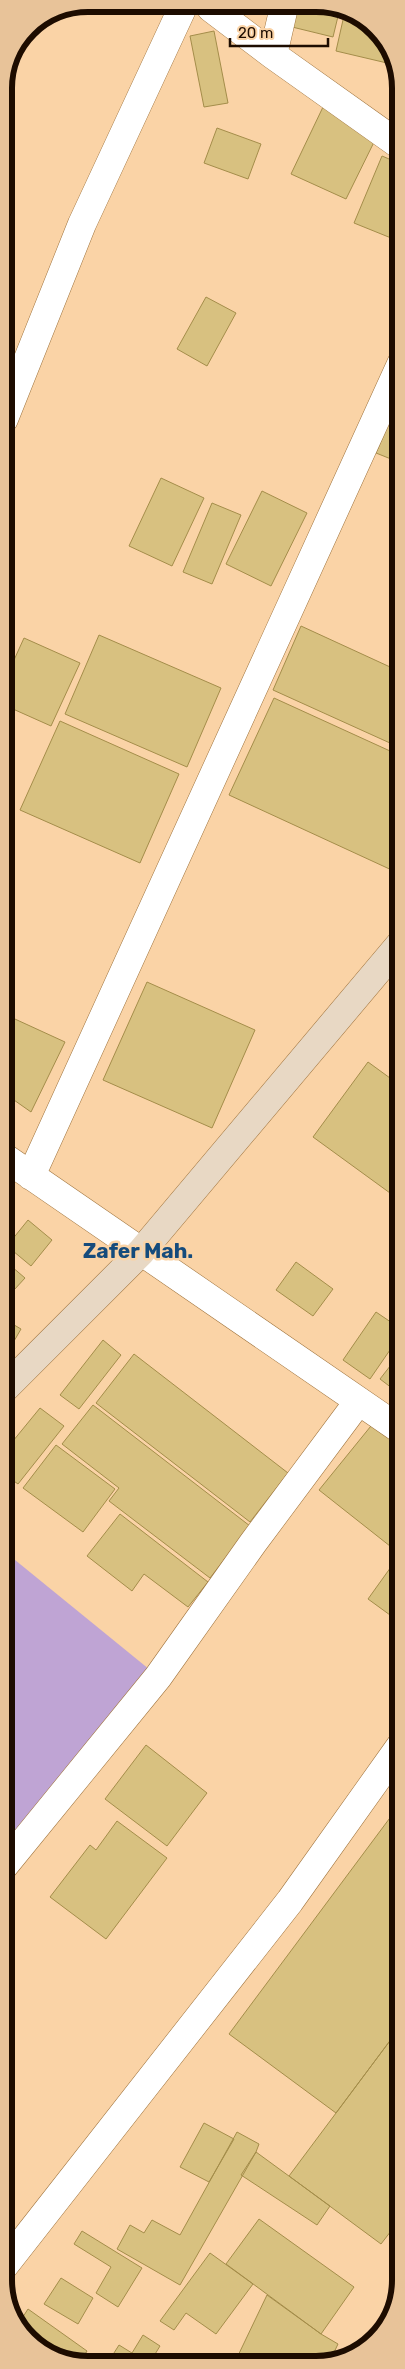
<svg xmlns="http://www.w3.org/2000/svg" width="405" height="2369" font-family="Rubik,sans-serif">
<rect width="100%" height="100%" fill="#fad3a6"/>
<path fill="#bfa4d4" d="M4,1551l151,123 -151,183z"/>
<path fill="#d8c180" stroke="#a48d4a" d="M292,7l48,1 -7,29 -45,-11z
M345,11l35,21 9,21 -2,10 -51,-12z
M214,31l14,72 -24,4 -14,-71z
M323,107l55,27 -32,65 -55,-25z
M217,128l44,16 -13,35 -44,-16z
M382,156l19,8v78l-47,-19z
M206,297l30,16 -29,53 -30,-17z
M401,394v69l-25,-10z
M161,478l43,20 -32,68 -43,-20z
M262,491l45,22 -36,73 -45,-22z
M212,503l29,12 -29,69 -29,-12z
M301,626l100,46v76l-128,-58z
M99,635l122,53 -34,79 -122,-53z
M24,638l56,25 -29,63 -47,-21v-23z
M274,698l127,58v107l-5,9 -167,-77z
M60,721l119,53 -39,89 -120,-53z
M4,812l10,4 -10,22z
M147,982l108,48 -43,98 -109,-48z
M4,1014l61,28 -34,70 -27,-19z
M368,1062l33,24v115l-88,-64z
M28,1220l24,20 -21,26 -24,-20z
M4,1260l21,18 -21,23z
M296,1262l37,27 -20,27 -37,-26z
M376,1312l25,17v5l-31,45 -27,-19z
M4,1319l17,10 -15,26 -2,-1z
M103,1340l18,15 -42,54 -19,-14z
M401,1352v43l-21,-16z
M134,1354l154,119 -38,49 -154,-119z
M93,1405l157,121 -40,52 -101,-77 10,-13 -57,-44z
M40,1408l24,18 -46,58 -14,-10v-22z
M375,1421l26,21v101l-6,7 -76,-60z
M56,1445l59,44 -32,43 -60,-44z
M120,1514l88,68 -20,25 -44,-33 -12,17 -45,-35z
M401,1553v70l-33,-24z
M146,1745l61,48 -40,53 -62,-47z
M401,1803v223l-65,87 -107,-79z
M117,1821l50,37 -61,81 -56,-42 40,-52 6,5z
M4,1958l8,5 -8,10z
M401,2026v192l-20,26 -92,-68z
M204,2123l30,16 -25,43 -29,-15z
M237,2132l22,12 -3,8 -76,133 -63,-36 13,-24 14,8 8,-13 28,15z
M256,2152l74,54 -13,19 -76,-50z
M259,2219l95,68 -33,47 -95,-70z
M82,2231l60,37 -24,39 -22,-14 15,-26 -37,-23z
M210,2253l43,31 -37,50 -30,-21 -12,17 -14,-9z
M61,2278l32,20 -15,26 -34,-20z
M267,2295l54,39 17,10 -9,19 -95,1z
M28,2309l59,42 -8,13h-7l-47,-27 -6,-14z
M143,2335l17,11 -11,18h-42l12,-19 13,8z
M92,2356l13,8h-18z
M179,2357l16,7h-19z"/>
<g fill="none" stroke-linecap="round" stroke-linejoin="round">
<g stroke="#9f733c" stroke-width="29">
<path id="street" d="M211,8l62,47 11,-48
M273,55l128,91
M4,419l78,-195 100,-215
M4,1157l397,273
M31,1176l370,-812
M4,1866l154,-189 95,-134 105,-141
M4,2266l286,-365 111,-156"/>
</g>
<g stroke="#9f733c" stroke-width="29">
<path id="secondary" d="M4,1389l137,-137 260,-309"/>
</g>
<use href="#street" stroke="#fff" stroke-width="28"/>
<use href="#secondary" stroke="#e8d8c4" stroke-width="28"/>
</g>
<g text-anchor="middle" stroke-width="5" stroke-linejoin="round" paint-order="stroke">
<g font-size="21" font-weight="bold" fill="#154b7c" stroke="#fad3a6">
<text x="138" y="1258">Zafer Mah.</text>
</g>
</g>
<path d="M0 0H405V2369H0ZM88 12H316A76 76 0 0 1 392 88V2280A76 76 0 0 1 316 2356H88A76 76 0 0 1 12 2280V88A76 76 0 0 1 88 12Z" fill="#e8c399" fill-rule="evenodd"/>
<path fill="none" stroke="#1d0c00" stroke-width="6" d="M88 12H316A76 76 0 0 1 392 88V2280A76 76 0 0 1 316 2356H88A76 76 0 0 1 12 2280V88A76 76 0 0 1 88 12Z"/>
<path d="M230 38v8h98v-8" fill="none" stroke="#1d0c00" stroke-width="2.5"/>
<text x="238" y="38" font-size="15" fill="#1d0c00" stroke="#fad3a6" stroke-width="4" paint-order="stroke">20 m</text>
</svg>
